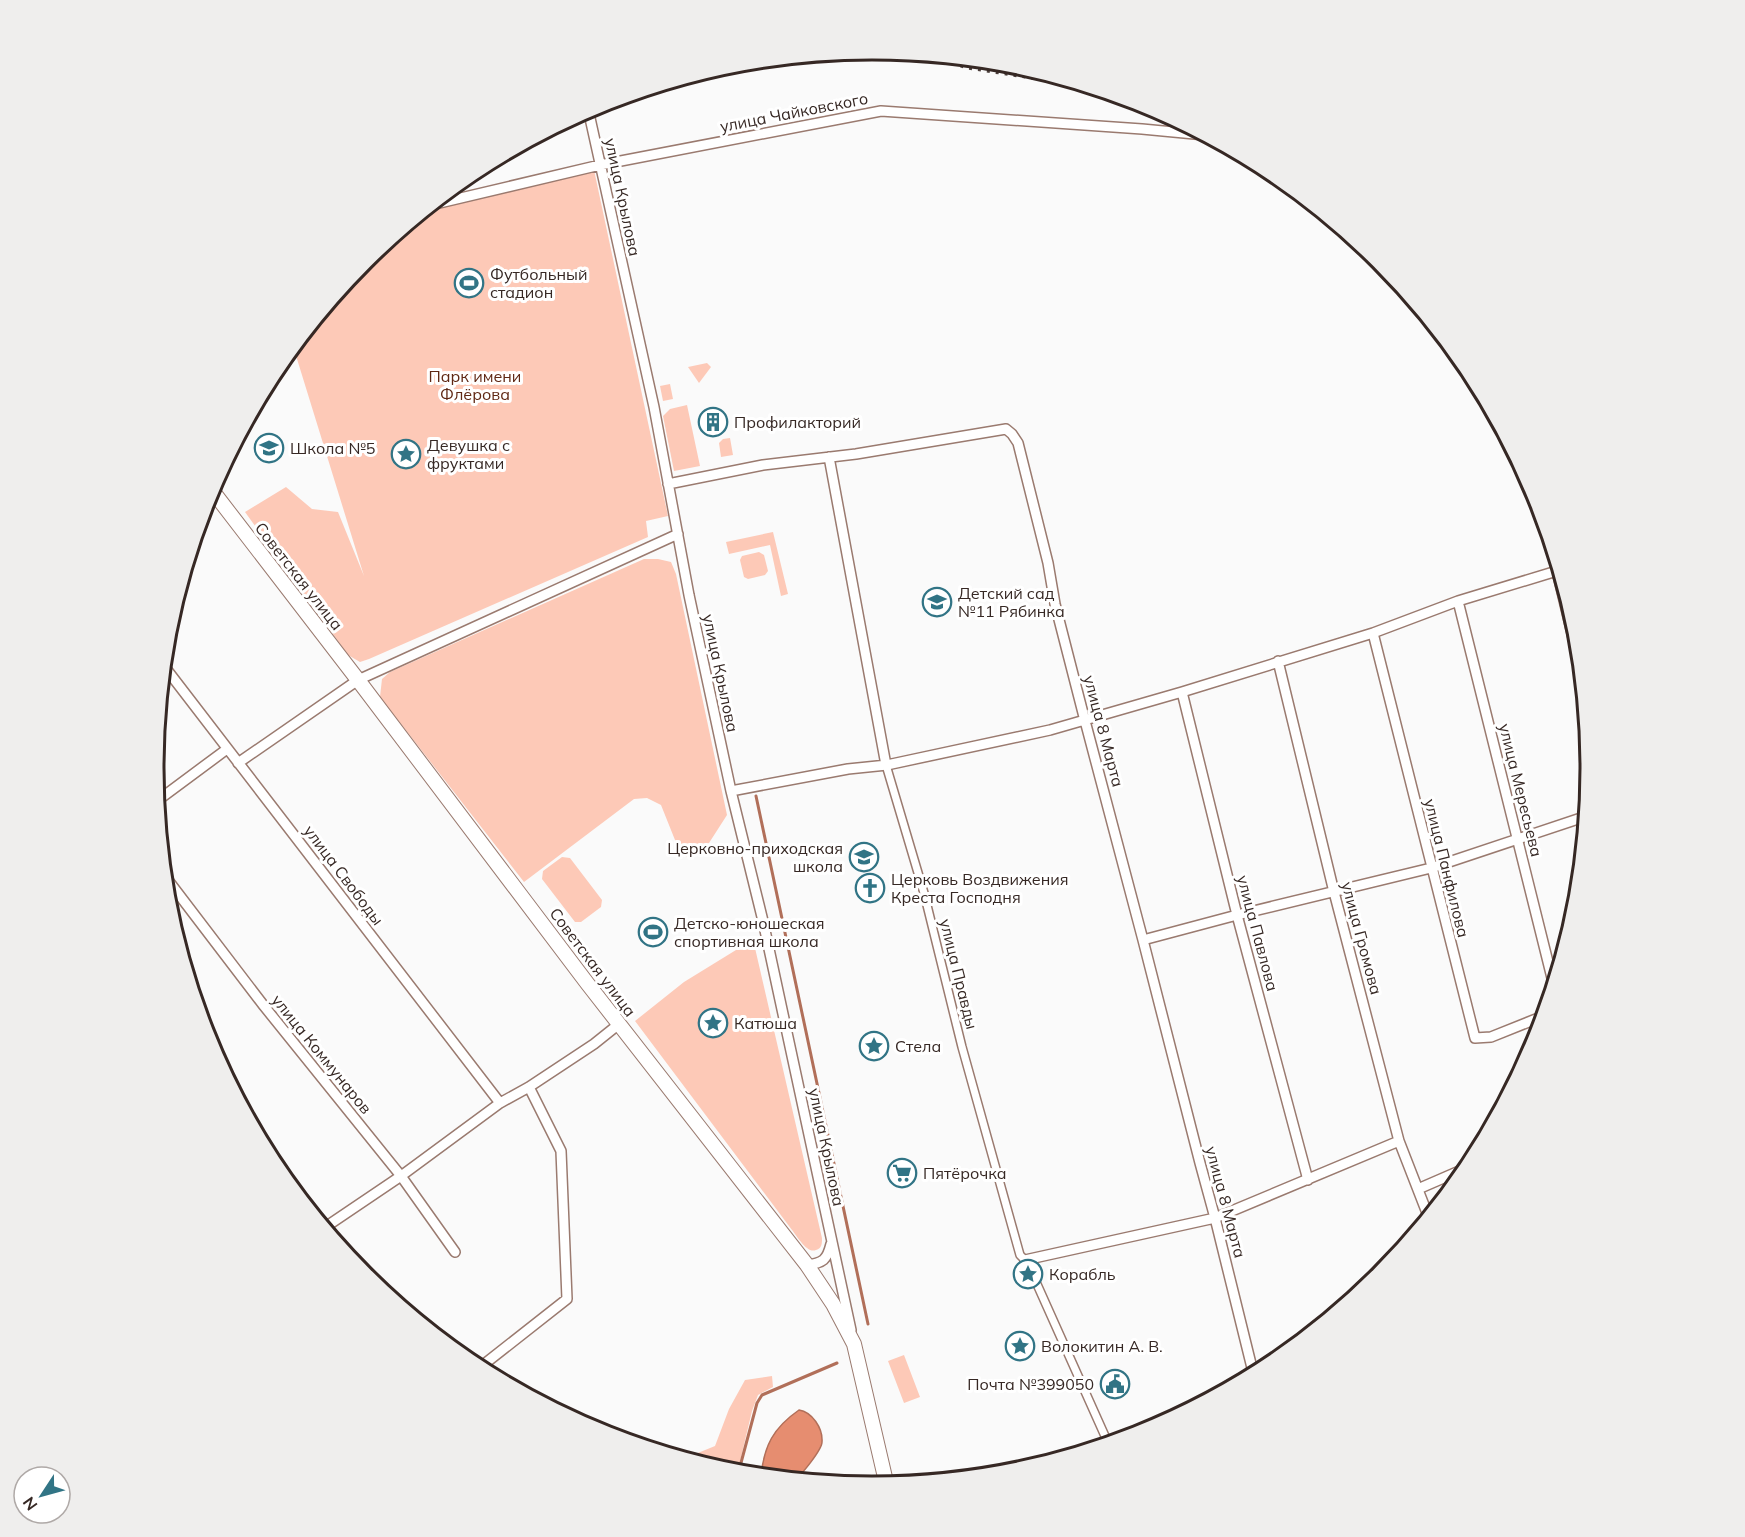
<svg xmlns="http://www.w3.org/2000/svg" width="1745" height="1537" font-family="Mulish,sans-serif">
<rect width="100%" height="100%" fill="#fafafa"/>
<path fill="#fdc9b7" d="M594,170l74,346 -22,5 2,16 -279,122 -9,3 -12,-7 -103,-143 41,-25 26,22 26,3 26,64 -71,-230 71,-86 63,-51z
M707,363l4,4 -12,16 -11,-16z
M670,384l3,15 -10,2 -3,-15z
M687,405l13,61 -26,5 -11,-55 7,-7z
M730,438l3,17 -12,2 -2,-14 4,-4z
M773,532l15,62 -7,2 -11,-51 -41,9 -3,-12z
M759,552l5,3 4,16 -3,4 -17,4 -4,-2 -4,-17 2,-4z
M644,559h14l13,3 5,12 51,241 -18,28 -22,14 -6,-2 -20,-50 -14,-7 -13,1 -110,83 -144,-185 2,-18 8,-7z
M562,857l8,1 32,42 -1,7 -20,15h-6l-33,-43 1,-8z
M749,942l6,6 67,290c0,6 0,10 -6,12 -9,4 -19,-14 -24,-20l-157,-209 49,-39z
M904,1355l16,42 -16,6 -16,-42z
M772,1376l1,11 -15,8 -6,16 -15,63 -54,-15 32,-13 14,-37 16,-29z"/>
<path fill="#e68d70" stroke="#b16f59" stroke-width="1.5" d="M799,1410c13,2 24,18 23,32 0,7 -21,35 -28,37 -9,2 -23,-2 -33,-3 3,-30 12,-48 38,-66z"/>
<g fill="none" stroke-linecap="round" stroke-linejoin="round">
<path stroke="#b16f59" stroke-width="3" d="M756,796l112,528
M738,1474l19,-71 5,-8 75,-32"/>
<g stroke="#9a7a6f" stroke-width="10">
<path id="pedestrian" d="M886,765l38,128 38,154 58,208 5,5 11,22 73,163"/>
</g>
<g stroke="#9a7a6f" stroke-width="12">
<path id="minor" d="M588,109l66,298 35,188 42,196 32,130 88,409
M431,205l169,-40 281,-54 261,18 63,6
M829,457l57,308
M668,484l95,-19 93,-11 150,-25 6,5 6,9 30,120 7,41 29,113 59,223 57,223 15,55 39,158
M1557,571l25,104
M1458,601l96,385
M1373,633l102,405 16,-1 55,-22
M1278,661l56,231 65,249 30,77
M164,666l336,437
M1182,692l55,223 71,265
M238,763l120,-83 320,-146
M731,791l117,-22 39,-4 163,-35 132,-38 191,-59 85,-32 102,-31
M157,801l70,-52
M164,875l100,131 137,170 54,76
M1143,940l94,-25 194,-47 156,-52
M1418,1189l53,-23
M324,1228l77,-52 99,-73 29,-16 65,-43 25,-20
M1025,1260l190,-42 184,-77
M807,1265c16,-2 20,-5 24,-21
M478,1369l89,-70 -6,-148 -32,-64"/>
</g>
<g stroke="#9a7a6f" stroke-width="16">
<path id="secondary" d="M211,489l147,191 229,303 220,282 26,39 21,40 33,142"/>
</g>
<use href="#pedestrian" stroke="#fff" stroke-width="7"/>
<use href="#minor" stroke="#fff" stroke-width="9"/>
<use href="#secondary" stroke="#fff" stroke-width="14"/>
<path stroke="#4c3f3c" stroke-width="3" stroke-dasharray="3 6" stroke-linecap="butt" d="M917,54l51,14 126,20"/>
</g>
<defs>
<g id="stadium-ring" transform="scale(1.5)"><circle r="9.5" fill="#fff" stroke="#317485" stroke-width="1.5"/><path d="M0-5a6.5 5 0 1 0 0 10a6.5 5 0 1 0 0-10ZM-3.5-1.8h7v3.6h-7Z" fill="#317485"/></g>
<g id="building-ring" transform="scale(1.5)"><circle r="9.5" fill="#fff" stroke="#317485" stroke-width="1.5"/><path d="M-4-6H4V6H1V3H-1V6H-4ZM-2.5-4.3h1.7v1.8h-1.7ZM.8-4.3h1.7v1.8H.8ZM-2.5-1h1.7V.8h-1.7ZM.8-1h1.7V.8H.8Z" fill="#317485"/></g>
<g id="school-ring" transform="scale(1.5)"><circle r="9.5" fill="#fff" stroke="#317485" stroke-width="1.5"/><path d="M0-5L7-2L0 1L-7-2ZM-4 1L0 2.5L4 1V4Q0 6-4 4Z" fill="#317485"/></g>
<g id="sight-ring" transform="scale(1.5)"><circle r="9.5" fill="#fff" stroke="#317485" stroke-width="1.5"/><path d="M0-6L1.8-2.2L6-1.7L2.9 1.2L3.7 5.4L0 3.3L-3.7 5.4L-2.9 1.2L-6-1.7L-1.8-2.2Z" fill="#317485"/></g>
<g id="church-ring" transform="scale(1.5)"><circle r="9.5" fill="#fff" stroke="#317485" stroke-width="1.5"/><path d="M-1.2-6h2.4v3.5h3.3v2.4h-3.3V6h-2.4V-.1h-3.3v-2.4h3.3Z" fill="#317485"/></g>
<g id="supermarket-ring" transform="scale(1.5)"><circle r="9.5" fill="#fff" stroke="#317485" stroke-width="1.5"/><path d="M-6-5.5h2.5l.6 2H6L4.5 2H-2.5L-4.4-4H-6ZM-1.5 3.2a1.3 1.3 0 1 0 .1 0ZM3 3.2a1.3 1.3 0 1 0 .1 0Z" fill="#317485"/></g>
<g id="civic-ring" transform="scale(1.5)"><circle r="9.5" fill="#fff" stroke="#317485" stroke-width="1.5"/><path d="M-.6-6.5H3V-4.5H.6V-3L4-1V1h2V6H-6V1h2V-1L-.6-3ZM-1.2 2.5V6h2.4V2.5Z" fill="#317485"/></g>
</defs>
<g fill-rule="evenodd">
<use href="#stadium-ring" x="469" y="283"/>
<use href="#building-ring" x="713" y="422"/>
<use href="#school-ring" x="269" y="448"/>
<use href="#sight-ring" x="406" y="454"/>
<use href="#school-ring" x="937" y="602"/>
<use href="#school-ring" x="864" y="857"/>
<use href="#church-ring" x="870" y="888"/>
<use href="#stadium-ring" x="653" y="932"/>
<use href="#sight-ring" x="713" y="1023"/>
<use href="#sight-ring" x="874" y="1046"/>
<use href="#supermarket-ring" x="902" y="1173"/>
<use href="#sight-ring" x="1028" y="1274"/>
<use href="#sight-ring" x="1020" y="1346"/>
<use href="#civic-ring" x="1115" y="1384"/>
</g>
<g text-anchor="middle" stroke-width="6" stroke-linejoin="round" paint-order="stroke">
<g font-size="16" fill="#362824" stroke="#fff">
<text transform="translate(794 112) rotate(-11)" y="6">улица Чайковского</text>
<text transform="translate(623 197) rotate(78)" y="6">улица Крылова</text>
<text transform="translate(299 576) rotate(52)" y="6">Советская улица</text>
<text transform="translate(721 673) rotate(78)" y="6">улица Крылова</text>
<text transform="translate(1104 731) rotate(75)" y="6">улица 8 Марта</text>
<text transform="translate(1521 790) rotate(76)" y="6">улица Мересьева</text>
<text transform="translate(1447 868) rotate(76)" y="6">улица Панфилова</text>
<text transform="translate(344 875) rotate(53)" y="6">улица Свободы</text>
<text transform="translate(1258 933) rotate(75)" y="6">улица Павлова</text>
<text transform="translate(1362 938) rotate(75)" y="6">улица Громова</text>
<text transform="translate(593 962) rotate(53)" y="6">Советская улица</text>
<text transform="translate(959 974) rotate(76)" y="6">улица Правды</text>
<text transform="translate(322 1054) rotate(51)" y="6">улица Коммунаров</text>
<text transform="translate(827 1147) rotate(78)" y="6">улица Крылова</text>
<text transform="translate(1226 1202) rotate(75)" y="6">улица 8 Марта</text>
</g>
<g font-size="16" fill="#362824" stroke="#fff" text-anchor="start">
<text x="490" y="280">Футбольный<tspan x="490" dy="18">стадион</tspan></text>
<text x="734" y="428">Профилакторий</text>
<text x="427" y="451">Девушка с<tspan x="427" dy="18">фруктами</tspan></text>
<text x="290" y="454">Школа №5</text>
<text x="958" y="599">Детский сад<tspan x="958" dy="18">№11 Рябинка</tspan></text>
<text x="843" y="854" text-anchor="end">Церковно-приходская<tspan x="843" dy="18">школа</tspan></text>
<text x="891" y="885">Церковь Воздвижения<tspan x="891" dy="18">Креста Господня</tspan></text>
<text x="674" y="929">Детско-юношеская<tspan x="674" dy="18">спортивная школа</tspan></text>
<text x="734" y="1029">Катюша</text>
<text x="895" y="1052">Стела</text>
<text x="923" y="1179">Пятёрочка</text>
<text x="1049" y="1280">Корабль</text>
<text x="1041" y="1352">Волокитин А. В.</text>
<text x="1094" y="1390" text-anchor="end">Почта №399050</text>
</g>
<g font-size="16" fill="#5f2713" stroke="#fff">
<text x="475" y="382">Парк имени<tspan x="475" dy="18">Флёрова</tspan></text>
</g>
</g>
<path d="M0 0H1745V1537H0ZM164 768a708 708 0 1 1 1416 0a708 708 0 1 1-1416 0Z" fill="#efeeed" fill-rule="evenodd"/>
<path fill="none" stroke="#362824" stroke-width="3" d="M164 768a708 708 0 1 1 1416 0a708 708 0 1 1-1416 0Z"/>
<g transform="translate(42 1495) rotate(234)"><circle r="28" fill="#ffffff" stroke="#afa9a7" stroke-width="1.5"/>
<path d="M0-4.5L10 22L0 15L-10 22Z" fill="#317485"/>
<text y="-9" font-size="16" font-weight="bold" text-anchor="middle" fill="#362824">N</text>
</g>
</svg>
